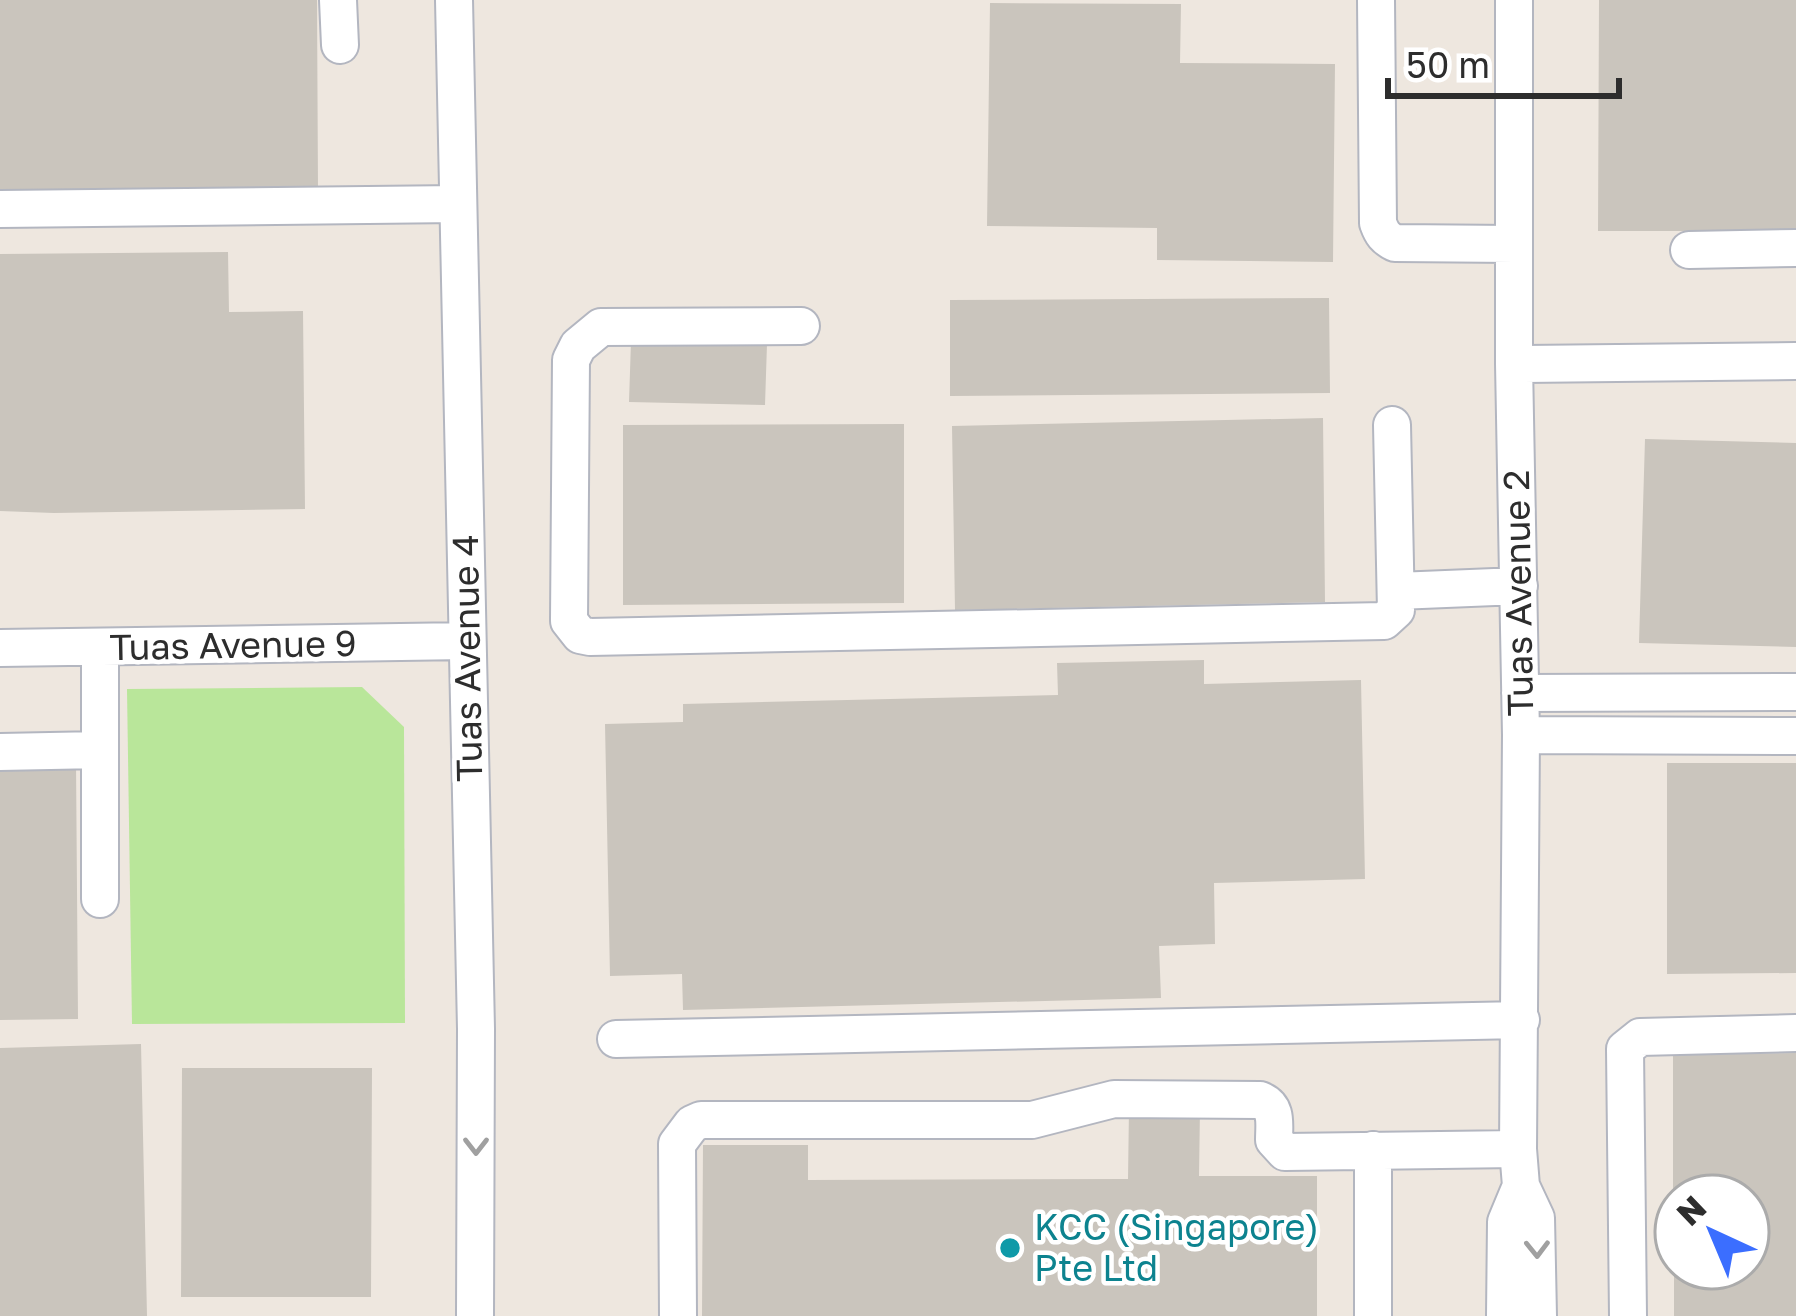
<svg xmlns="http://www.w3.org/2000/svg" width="1796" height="1316" font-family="'Golos Text',sans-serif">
<rect width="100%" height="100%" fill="#eee7df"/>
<path fill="#b9e69a" d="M362,687l42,40 1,296 -273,1 -5,-335z"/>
<path fill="#cac5bd" d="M0,0h317l1,191 -318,3z
M1599,0h197v231h-198z
M990,3l191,1 -1,59 155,1 -2,198 -176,-2v-32l-170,-2z
M228,252l1,60 74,-1 2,198 -251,4 -54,-2v-257z
M1329,298l1,95 -380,3v-96z
M631,341l136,3 -2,61 -136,-3z
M1323,418l2,184 -370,8 -3,-184z
M904,424v179l-281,2v-180z
M1645,439l151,4v204l-157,-4z
M1204,660v24l157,-4 4,199 -151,4 1,61 -56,2 2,52 -478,12 -1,-36 -72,2 -5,-252 78,-2v-18l375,-9 -1,-32z
M76,761l2,258 -78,1v-258z
M1667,763h129v210l-129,1z
M141,1044l6,272h-147v-268z
M1796,1053v263h-122v-48h74v-72h-75v-141z
M182,1068h190l-1,229h-190z
M1129,1108h71l-1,68h118v140h-615l1,-171h105v35l320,-1z"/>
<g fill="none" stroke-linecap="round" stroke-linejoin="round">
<g stroke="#b3b6c0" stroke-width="40">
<path id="minor" d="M338,0l2,45
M454,0l22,1029 -1,287
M1376,0l2,223c4,11 7,15 17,20l119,1
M1514,0v364l7,371 -3,414 3,37 15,32 2,98
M0,209l458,-5
M1689,250l107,-2
M801,326l-200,1 -23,19 -7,14 -2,261 11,14 10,2 794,-16 12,-11 -4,-185
M1514,364l282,-3
M1397,591l122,-5
M100,647v252
M0,648l466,-7
M1520,693l276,-1
M1521,735l275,1
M0,752l100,-2
M616,1039l905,-19
M678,1316l-1,-172 15,-20 9,-4h331l82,-21 146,1c18,7 14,24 14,40l11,12 233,-3
M1373,1316v-166
M1505,1316l1,-94 15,-36
M1628,1316l-3,-267 15,-12 156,-4"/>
</g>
<use href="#minor" stroke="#fff" stroke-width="36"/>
</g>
<defs><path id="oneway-chevron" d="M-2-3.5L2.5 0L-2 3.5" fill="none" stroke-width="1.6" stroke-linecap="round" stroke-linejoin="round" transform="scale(3)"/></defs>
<g stroke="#a0a0a0">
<use href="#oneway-chevron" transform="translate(476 1146) rotate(90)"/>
<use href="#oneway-chevron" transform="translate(1537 1249) rotate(89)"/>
</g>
<circle fill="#0f9aa8" stroke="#fff" stroke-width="4.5" cx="1010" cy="1248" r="12"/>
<g text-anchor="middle" stroke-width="9" stroke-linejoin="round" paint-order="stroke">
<g font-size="36" fill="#2d2d2d" stroke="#fff">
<text transform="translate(1518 593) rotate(-91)" y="13">Tuas Avenue 2</text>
<text transform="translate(233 645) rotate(-1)" y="13">Tuas Avenue 9</text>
<text transform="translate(467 658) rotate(-91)" y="13">Tuas Avenue 4</text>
</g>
<g font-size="36" fill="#0d838f" stroke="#fff" text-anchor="start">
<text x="1034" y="1240">KCC (Singapore)<tspan x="1034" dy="41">Pte Ltd</tspan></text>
</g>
</g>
<g transform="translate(1712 1232) rotate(316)"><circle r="57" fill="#ffffff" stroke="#ababab" stroke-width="3"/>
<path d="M0-9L21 45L0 30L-21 45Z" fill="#3b6eff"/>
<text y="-18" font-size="33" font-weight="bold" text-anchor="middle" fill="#2d2d2d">N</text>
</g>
<path d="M1388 78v18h231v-18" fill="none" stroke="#2d2d2d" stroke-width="6"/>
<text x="1406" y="78" font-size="36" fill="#2d2d2d" stroke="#ffffff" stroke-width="9" paint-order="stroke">50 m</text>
</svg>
